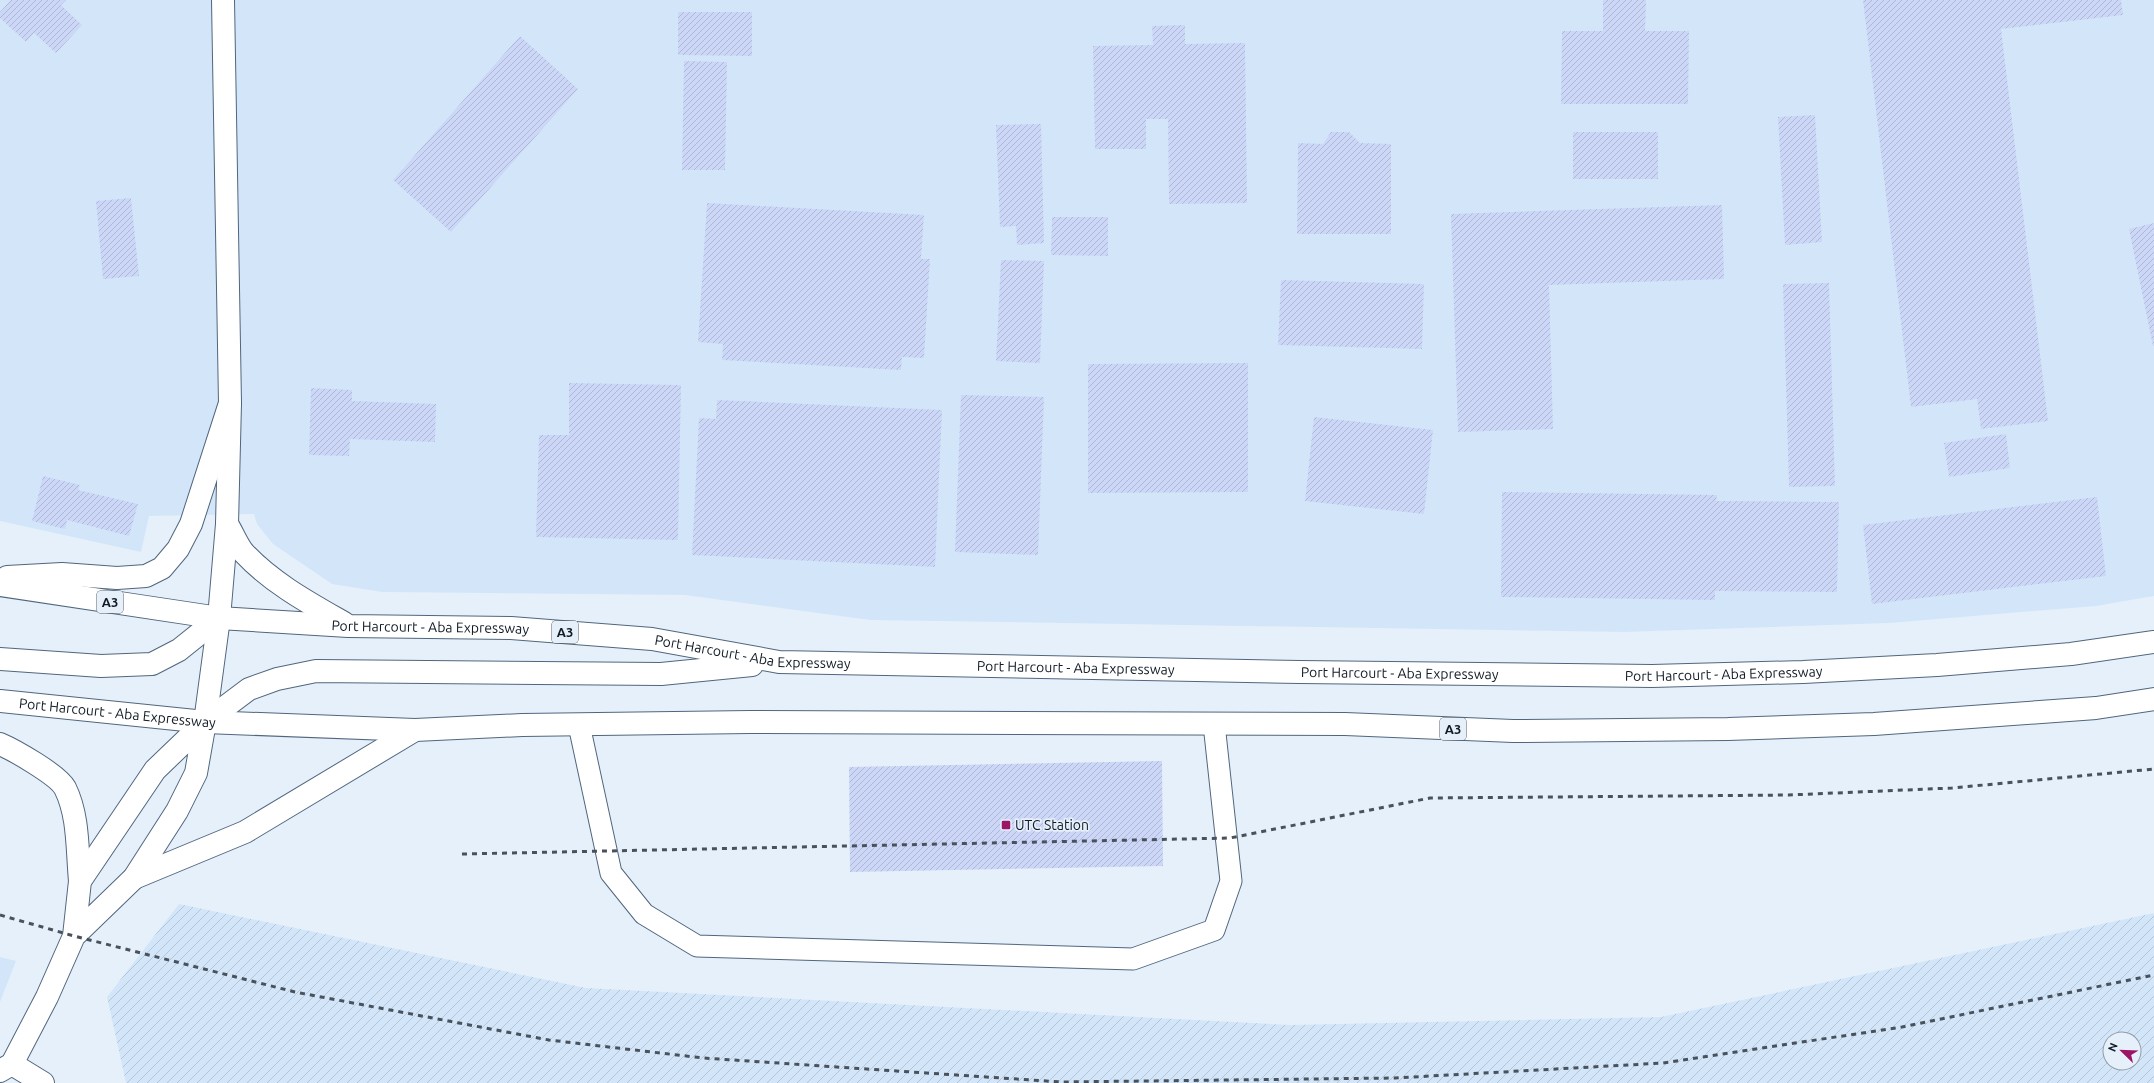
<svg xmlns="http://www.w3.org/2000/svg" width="2154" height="1083" font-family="Ubuntu,sans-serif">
<defs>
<pattern id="industrial-furrows" width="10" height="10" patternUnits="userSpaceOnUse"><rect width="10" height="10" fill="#d3e6f9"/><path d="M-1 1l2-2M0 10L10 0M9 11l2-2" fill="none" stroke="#b4c5d5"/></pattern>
<pattern id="building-hatch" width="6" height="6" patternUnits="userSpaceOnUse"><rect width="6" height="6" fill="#ccd7f7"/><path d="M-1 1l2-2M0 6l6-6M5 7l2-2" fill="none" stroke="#aeb8d4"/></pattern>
</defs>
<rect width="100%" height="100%" fill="#e6f0fb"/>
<path fill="#d3e6f9" d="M0,0h2154v596l-58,10 -206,17 -265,9 -755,-12 -185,-25 -303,-3 -50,-8 -59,-40 -16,-20 -3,-10 -105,2 -8,36 -141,-31z
M0,957l16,4 -16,41z"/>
<path fill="url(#industrial-furrows)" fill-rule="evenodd" d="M179,904l407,84 704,37 371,-8 493,-104v170h-2028l-19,-86zM2110,1039h24v24h-24z"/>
<path fill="url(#building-hatch)" d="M11,0h55l-5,5 21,20 -26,28 -22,-20 -8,9 -26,-24v-6z
M1603,0h43l-1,31h44l-1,73h-127l1,-73h41z
M1863,0h258l2,15 -122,14 47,392 -67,8 -4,-30 -66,8z
M678,12h74v44l-74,-1z
M1185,25v19l60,-1 2,160 -78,1 -1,-85h-22v30h-51l-2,-103 60,-1 -1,-19z
M520,36l58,53 -127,143 -58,-52z
M684,61l43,1 -2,108h-43z
M1815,115l7,127 -37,3 -7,-128z
M1041,124l3,119 -27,2 -1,-19 -16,1 -4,-102z
M1331,132h18l11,11 31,1v90h-94l1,-91 25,1z
M1573,132h85v47h-85z
M131,198l8,78 -36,3 -7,-78z
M707,203l217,12 -3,44h9l-6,99 -22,-1 -1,13 -179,-10 1,-16 -25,-2z
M1722,205l2,74 -175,6 4,144 -95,3 -7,-218z
M1052,217h56v39l-57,-1z
M2154,223v123h-1l-24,-117z
M1001,260l43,1 -4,102 -44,-2z
M1281,280l143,4 -2,65 -144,-4z
M1829,283l6,203 -46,1 -6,-203z
M1248,363v129l-160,1v-129z
M569,383l112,2 -3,155 -142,-3 3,-102h30z
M311,388l41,2v11l84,3 -1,38 -85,-3 -1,17 -40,-1z
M961,395l83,2 -6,158 -83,-3z
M717,400l225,10 -7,157 -243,-12 7,-137 17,1z
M1314,417l119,13 -9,84 -119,-13z
M2006,434l4,34 -61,9 -5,-34z
M43,476l37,9 -2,5 60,14 -9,32 -62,-16 -2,9 -33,-8z
M1502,492l215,3 -1,6 123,1 -2,90 -122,-1v9l-214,-3z
M2097,497l9,79 -234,28 -9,-79z
M1162,761l1,105 -313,6 -1,-105z"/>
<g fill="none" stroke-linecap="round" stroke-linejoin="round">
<g stroke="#50667d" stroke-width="23">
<path id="lane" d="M579,725l32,148 33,41 53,32 436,13 81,-29 17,-49 -17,-157"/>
</g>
<g stroke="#50667d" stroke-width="24">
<path id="street" d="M12,1064l31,19"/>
</g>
<g stroke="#50667d" stroke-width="24">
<path id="secondary" d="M74,936l60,-58 43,-67 19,-38 9,-51 14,-104 8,-94 3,-121 -7,-403
M0,1071l12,-7 35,-67 27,-61 6,-55 75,-111 50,-48"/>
</g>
<g stroke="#50667d" stroke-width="24">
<g id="highway">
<path d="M227,524c6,9 10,21 17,29 28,30 65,50 100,70"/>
<path d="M7,577l55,-3 55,4 29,-2 16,-8 16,-19 13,-25 39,-121"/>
<path id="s1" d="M0,585l219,33 129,8 163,2 141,11 127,23 521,10 352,4 151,-4 134,-7 134,-11 83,-12"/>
<path d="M0,659l101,7 51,-2 27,-14 40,-32"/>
<path id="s2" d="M0,701l205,21 210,8 107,-5 228,-3 595,2 168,7 215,-2 146,-5 222,-16 58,-9"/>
<path d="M205,722l44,-33 28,-10 39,-8 345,3 91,-9"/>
<path d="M0,744c14,6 58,31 65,44 14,28 12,62 15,93"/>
<path d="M134,878l111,-46 170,-102"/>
</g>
</g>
<use href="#lane" stroke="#fff" stroke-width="21"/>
<use href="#street" stroke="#fff" stroke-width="22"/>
<use href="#secondary" stroke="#fff" stroke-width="22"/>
<use href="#highway" stroke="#fff" stroke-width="22"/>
<path stroke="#49525c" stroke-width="3" stroke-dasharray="5 5" stroke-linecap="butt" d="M462,854l768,-16 200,-40 359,-3 163,-7 202,-19
M0,915l74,21 221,56 254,48 154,18 358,24 334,-4 268,-15 239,-36 252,-52"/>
</g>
<rect fill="#9b1466" stroke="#e6f0fb" stroke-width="1.5" x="1001" y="820" width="10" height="10" rx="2"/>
<g text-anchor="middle" stroke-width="3.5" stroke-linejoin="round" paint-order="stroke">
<g fill="#e6f0fb" stroke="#525b65" stroke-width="1">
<rect x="97" y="591" width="26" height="22" rx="3"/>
<rect x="552" y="621" width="26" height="22" rx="3"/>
<rect x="1440" y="718" width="26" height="22" rx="3"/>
</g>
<g font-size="13" font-weight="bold" fill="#121b25">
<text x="110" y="607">A3</text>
<text x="565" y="637">A3</text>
<text x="1453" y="734">A3</text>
</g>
<g font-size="14" fill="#121b25" stroke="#e6f0fb">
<text dy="5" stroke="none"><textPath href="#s1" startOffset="433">Port Harcourt - Aba Expressway</textPath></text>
<text dy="5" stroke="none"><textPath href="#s1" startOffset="757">Port Harcourt - Aba Expressway</textPath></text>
<text dy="5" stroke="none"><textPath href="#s1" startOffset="1081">Port Harcourt - Aba Expressway</textPath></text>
<text dy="5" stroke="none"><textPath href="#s1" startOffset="1405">Port Harcourt - Aba Expressway</textPath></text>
<text dy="5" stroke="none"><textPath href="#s1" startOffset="1729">Port Harcourt - Aba Expressway</textPath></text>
<text dy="5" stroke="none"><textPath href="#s2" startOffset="118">Port Harcourt - Aba Expressway</textPath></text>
</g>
<g font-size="14" fill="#121b25" stroke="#e6f0fb" text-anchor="start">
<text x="1015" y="830">UTC Station</text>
</g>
</g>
<g transform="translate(2122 1051) rotate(293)"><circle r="19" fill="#e6f0fb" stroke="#919ba5"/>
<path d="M0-3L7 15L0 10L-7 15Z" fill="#9b1466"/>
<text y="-6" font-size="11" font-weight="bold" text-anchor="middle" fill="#121b25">N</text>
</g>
</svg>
